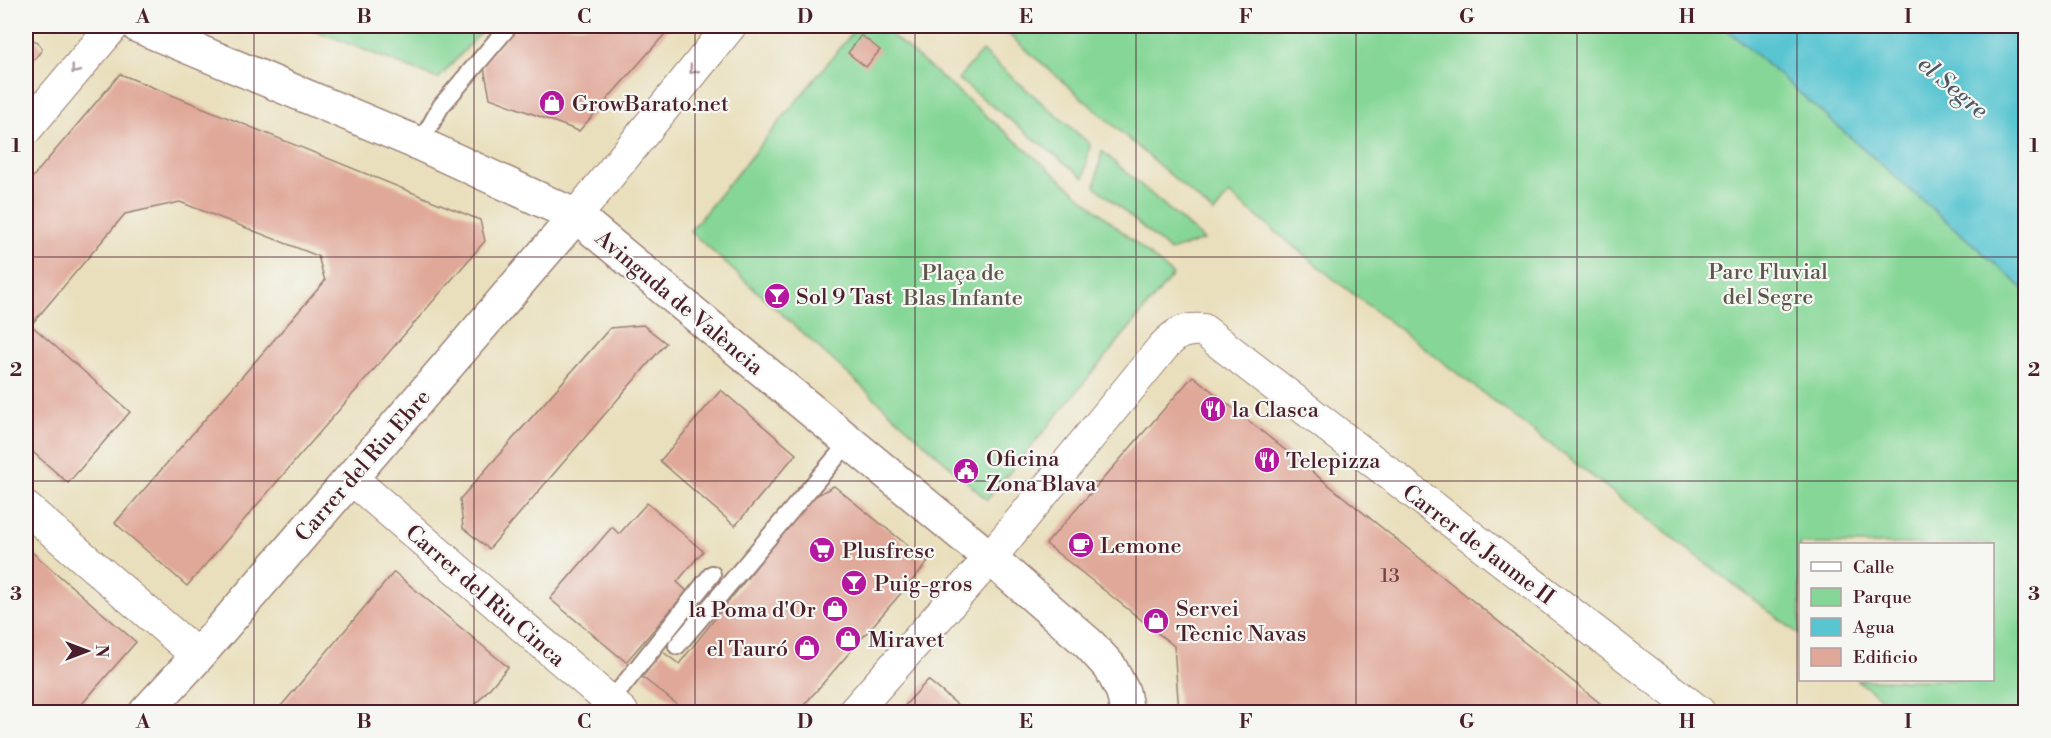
<svg xmlns="http://www.w3.org/2000/svg" width="2051" height="738" font-family="'Libre Bodoni',serif">
<rect width="100%" height="100%" fill="#f6f6f2"/>
<filter id="ink" filterUnits="userSpaceOnUse"><feTurbulence type="fractalNoise" baseFrequency=".0167" numOctaves="2"/><feDisplacementMap in="SourceGraphic" scale="12" xChannelSelector="R" yChannelSelector="G"/><feConvolveMatrix kernelMatrix="1 2 1 2 8 2 1 2 1" color-interpolation-filters="sRGB"/></filter>
<filter id="wash" filterUnits="userSpaceOnUse"><feTurbulence type="fractalNoise" baseFrequency=".008" numOctaves="4" result="noise"/><feDisplacementMap in="SourceGraphic" scale="24" xChannelSelector="R" yChannelSelector="G"/><feGaussianBlur stdDeviation="1.35" result="paint"/><feColorMatrix in="noise" values="0 0 0 0 0 0 0 0 0 0 0 0 0 0 0 0 0 1.4 0 .05"/><feComposite in="paint" operator="in"/></filter>
<g filter="url(#wash)">
<rect width="100%" height="100%" fill="#e9dfbc"/>
<path fill="#86d797" stroke="#687b61" stroke-width="1.5" d="M304,26h183l-49,53z
M858,26h23l292,249 -186,225 -297,-269z
M999,26h1026v686h-125l-43,-32h135v-136h-192v91l-465,-355 -106,-86 -15,19z
M982,51l108,93 -6,34 -126,-99z
M1102,151l102,89 -34,11 -75,-65z"/>
<path fill="#58c5d1" stroke="#51727e" stroke-width="1.5" d="M1723,26h297l5,4v260z"/>
<g id="blocks">
<path fill="#e0a899" d="M516,26h156l-93,105 -89,-33 -7,-35z
M861,35l19,15 -14,17 -18,-14z
M26,37l12,5 4,8 -16,19z
M120,74l360,146 5,21 -298,345 -72,-63 210,-242 -7,-25 -138,-54 -55,12 -94,111 99,87 -62,71 -42,-37v-261z
M643,325l23,18 -177,206 -26,-21 -3,-29 150,-171z
M1193,376l229,184 189,152h-432l-5,-66 -128,-102z
M721,390l75,64 -61,72 -75,-65z
M834,486l94,76 -130,150h-111l-45,-35 21,-25 16,12 131,-165z
M647,503l56,48 -26,31 10,9 -61,71 -76,-63 62,-72 7,7z
M26,547l110,95 -61,70h-46l-3,-3z
M394,572l114,95 -39,45h-193z
M928,680l38,32h-67z"/>
</g>
</g>
<g filter="url(#ink)">
<use href="#blocks" fill-opacity="0" stroke="#9a7f74" stroke-width="1.5"/>
<g fill="none" stroke-linecap="round" stroke-linejoin="round">
<g stroke="#9a7f74" stroke-width="20">
<path id="lane" d="M420,144l21,-38 68,-80
M677,646l172,-204
M610,702l102,-128"/>
</g>
<g stroke="#9a7f74" stroke-width="34">
<path id="street" d="M26,129l87,-103
M576,216l154,-190
M351,478l271,234
M26,508l172,148
M854,712l136,-154 173,-211c12,-13 21,-19 40,-17l496,382"/>
</g>
<g stroke="#9a7f74" stroke-width="36">
<path id="secondary" d="M138,26l282,118 156,72 414,342 99,86 21,23 13,25 4,20
M146,712l52,-56 378,-440"/>
</g>
<use href="#lane" stroke="#fff" stroke-width="16"/>
<use href="#street" stroke="#fff" stroke-width="32"/>
<use href="#secondary" stroke="#fff" stroke-width="33"/>
</g>
<defs><path id="oneway-chevron" d="M-2-3.5L2.5 0L-2 3.5" fill="none" stroke-width="1.6" stroke-linecap="round" stroke-linejoin="round" transform="scale(1.5)"/></defs>
<g stroke="#ae9aa0">
<use href="#oneway-chevron" transform="translate(75 70) rotate(129)"/>
<use href="#oneway-chevron" transform="translate(693 70) rotate(130)"/>
</g>
</g>
<path fill="none" stroke="#4a1f2b" stroke-width="1.5" stroke-opacity="0.55" d="M254,26v686M474,26v686M695,26v686M915,26v686M1136,26v686M1356,26v686M1577,26v686M1797,26v686M26,257h2000M26,481h2000"/>
<defs>
<g id="shop-disc" transform="scale(1.35)"><circle r="9.5" fill="#b5179e" stroke="#f6f6f2"/><path d="M-5-2.5h2.3a2.7 3.5 0 0 1 5.4 0H5L5.5 6h-11ZM-1.5-2.5h3a1.5 2.3 0 0 0-3 0Z" fill="#fff"/></g>
<g id="bar-disc" transform="scale(1.35)"><circle r="9.5" fill="#b5179e" stroke="#f6f6f2"/><path d="M-6-5H6L.8 .8V4.5H3.5V6h-7V4.5H-.8V.8Z" fill="#fff"/></g>
<g id="restaurant-disc" transform="scale(1.35)"><circle r="9.5" fill="#b5179e" stroke="#f6f6f2"/><path d="M-5-6h1v4h1v-4h1v4h1v-4h1v5L-1.5 .5V6h-2V.5L-5-1ZM5-6V6H3V1.5H1.5Q1.5-4 5-6Z" fill="#fff"/></g>
<g id="civic-disc" transform="scale(1.35)"><circle r="9.5" fill="#b5179e" stroke="#f6f6f2"/><path d="M-.6-6.5H3V-4.5H.6V-3L4-1V1h2V6H-6V1h2V-1L-.6-3ZM-1.2 2.5V6h2.4V2.5Z" fill="#fff"/></g>
<g id="cafe-disc" transform="scale(1.35)"><circle r="9.5" fill="#b5179e" stroke="#f6f6f2"/><path d="M-5.5-4.5H6V0H3Q3 3.5 0 3.5H-2.5Q-5.5 3.5-5.5 0ZM3-3.2v2h1.7v-2ZM-6 4.5H4V6H-6Z" fill="#fff"/></g>
<g id="supermarket-disc" transform="scale(1.35)"><circle r="9.5" fill="#b5179e" stroke="#f6f6f2"/><path d="M-6-5.5h2.5l.6 2H6L4.5 2H-2.5L-4.4-4H-6ZM-1.5 3.2a1.3 1.3 0 1 0 .1 0ZM3 3.2a1.3 1.3 0 1 0 .1 0Z" fill="#fff"/></g>
</defs>
<g fill-rule="evenodd">
<use href="#shop-disc" x="552" y="103"/>
<use href="#bar-disc" x="777" y="296"/>
<use href="#restaurant-disc" x="1213" y="409"/>
<use href="#restaurant-disc" x="1267" y="460"/>
<use href="#civic-disc" x="966" y="471"/>
<use href="#cafe-disc" x="1081" y="545"/>
<use href="#supermarket-disc" x="822" y="550"/>
<use href="#bar-disc" x="854" y="583"/>
<use href="#shop-disc" x="835" y="609"/>
<use href="#shop-disc" x="1156" y="621"/>
<use href="#shop-disc" x="848" y="639"/>
<use href="#shop-disc" x="807" y="648"/>
</g>
<g text-anchor="middle" stroke-width="4.5" stroke-linejoin="round" paint-order="stroke">
<g font-size="20" fill="#704146">
<text x="1390" y="582">13</text>
</g>
<g font-size="22" fill="#4a1f2b" stroke="#f6f6f2" text-anchor="start">
<text x="572" y="111">GrowBarato.net</text>
<text x="796" y="304">Sol 9 Tast</text>
<text x="1232" y="417">la Clasca</text>
<text x="986" y="466">Oficina<tspan x="986" dy="25">Zona Blava</tspan></text>
<text x="1286" y="468">Telepizza</text>
<text x="1100" y="553">Lemone</text>
<text x="842" y="558">Plusfresc</text>
<text x="874" y="591">Puig-gros</text>
<text x="1176" y="616">Servei<tspan x="1176" dy="25">Tècnic Navas</tspan></text>
<text x="816" y="617" text-anchor="end">la Poma d'Or</text>
<text x="868" y="647">Miravet</text>
<text x="788" y="656" text-anchor="end">el Tauró</text>
</g>
<g font-size="22" fill="#5c564b" stroke="#f6f6f2">
<text x="1768" y="279">Parc Fluvial<tspan x="1768" dy="25">del Segre</tspan></text>
<text x="963" y="280">Plaça de<tspan x="963" dy="25">Blas Infante</tspan></text>
</g>
<g font-size="22" fill="#4a1f2b" stroke="#f6f6f2">
<text transform="translate(680 302) rotate(40)" y="8">Avinguda de València</text>
<text transform="translate(362 465) rotate(-49)" y="8">Carrer del Riu Ebre</text>
<text transform="translate(1479 544) rotate(37)" y="8">Carrer de Jaume II</text>
<text transform="translate(486 595) rotate(41)" y="8">Carrer del Riu Cinca</text>
</g>
<g font-size="24" font-style="italic" fill="#4f5965" stroke="#f6f6f2">
<text transform="translate(1953 87) rotate(40)" y="8">el Segre</text>
</g>
</g>
<rect width="2051" height="738" fill="none" stroke="#f6f6f2" stroke-width="66"/>
<rect x="1799" y="543" width="195" height="138" fill="#f6f6f2" stroke="#b1a0a2" stroke-width="1.5"/>
<rect x="1811" y="562" width="30" height="9" fill="#ffffff" stroke="#b1a0a2" stroke-width="1.5"/>
<text x="1853" y="573" font-size="18" fill="#4a1f2b">Calle</text>
<rect x="1811" y="588" width="30" height="18" fill="#86d797" stroke="#b1a0a2" stroke-width="1.5"/>
<text x="1853" y="603" font-size="18" fill="#4a1f2b">Parque</text>
<rect x="1811" y="618" width="30" height="18" fill="#58c5d1" stroke="#b1a0a2" stroke-width="1.5"/>
<text x="1853" y="633" font-size="18" fill="#4a1f2b">Agua</text>
<rect x="1811" y="648" width="30" height="18" fill="#e0a899" stroke="#b1a0a2" stroke-width="1.5"/>
<text x="1853" y="663" font-size="18" fill="#4a1f2b">Edificio</text>
<g transform="translate(87 651) rotate(90)" stroke="#f6f6f2" stroke-width="4.5" paint-order="stroke">
<path d="M0-4.5L10 22L0 15L-10 22Z" fill="#4a1f2b"/>
<text y="-9" font-size="16" font-weight="bold" text-anchor="middle" fill="#4a1f2b">N</text>
</g>
<rect x="33" y="33" width="1985" height="672" fill="none" stroke="#4a1f2b" stroke-width="2"/>
<g font-size="20" text-anchor="middle" font-weight="bold" fill="#4a1f2b">
<text x="143" y="23">A</text>
<text x="364" y="23">B</text>
<text x="584" y="23">C</text>
<text x="805" y="23">D</text>
<text x="1026" y="23">E</text>
<text x="1246" y="23">F</text>
<text x="1467" y="23">G</text>
<text x="1687" y="23">H</text>
<text x="1908" y="23">I</text>
<text x="16" y="152">1</text>
<text x="2034" y="152">1</text>
<text x="16" y="376">2</text>
<text x="2034" y="376">2</text>
<text x="16" y="600">3</text>
<text x="2034" y="600">3</text>
<text x="143" y="728">A</text>
<text x="364" y="728">B</text>
<text x="584" y="728">C</text>
<text x="805" y="728">D</text>
<text x="1026" y="728">E</text>
<text x="1246" y="728">F</text>
<text x="1467" y="728">G</text>
<text x="1687" y="728">H</text>
<text x="1908" y="728">I</text>
</g>
</svg>
